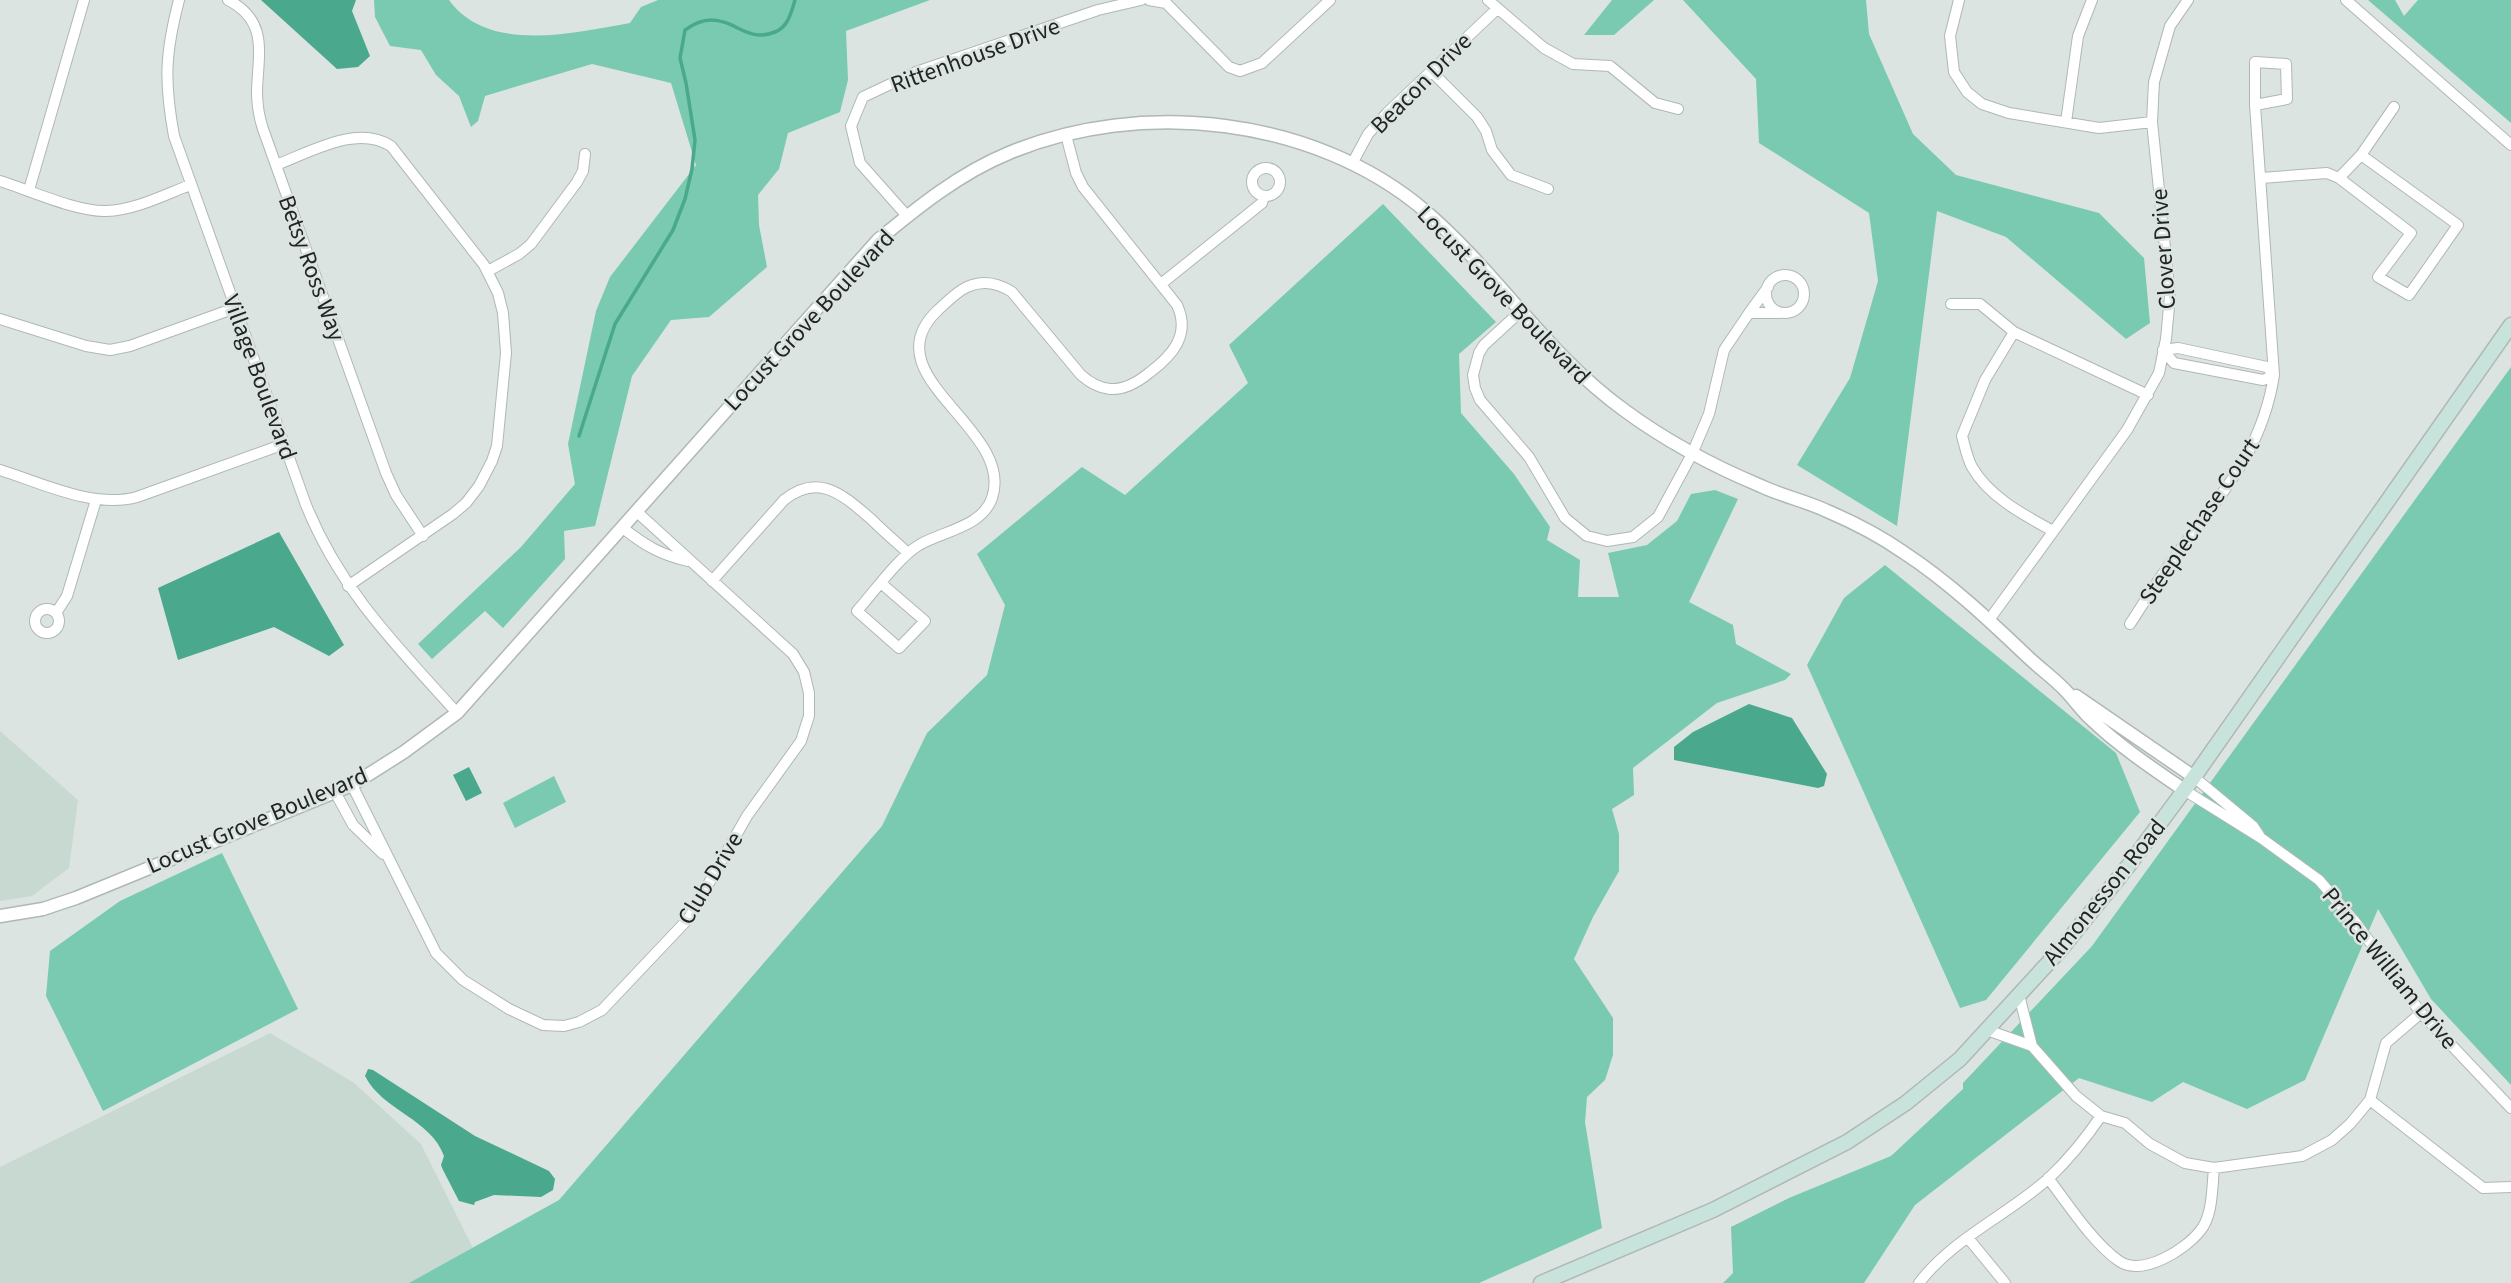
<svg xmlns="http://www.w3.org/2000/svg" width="2511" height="1283" font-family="'Source Sans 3',sans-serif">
<rect width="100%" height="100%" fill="#dbe4e0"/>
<path fill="#c8d9d2" d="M0,731l78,69 -9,68 -37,28 -32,5z
M270,1033l83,49 68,62 52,104 -64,35h-409v-116z"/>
<path fill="#79cab0" d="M374,0h75c39,54 125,33 181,23l11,-16 17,-7h272l-84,31 2,49 -8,32 -52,21 -9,36 -21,26 1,30 8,42 -58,50 -38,3 -39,56 -37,150 -31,5 1,28 -62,69 -18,-17 -53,48 -14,-15 103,-97 54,-63 -7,-40 28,-133 14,-34 86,-112 -25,-82 -79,-19 -107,32 -7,25 -7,6 -12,-31 -23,-21 -15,-25 -31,-4 -15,-29z
M1612,0h42l-40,35h-30z
M1683,0h183l3,34 44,100 43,41 143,38 45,45 6,65 -24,16 -120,-102 -69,-26 -40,315 -100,-61 53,-87 28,-97 -9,-68 -110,-70 -3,-64z
M2368,0h27l9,16 14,-16h93v123z
M1383,204l113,118 -37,32 2,59 53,61 36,53 -3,13 33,20 -2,37h41l-11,-44 39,-8 30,-24 14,-27 24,-4 23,9 -49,103 44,23 3,19 55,30 -6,6 -68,23 -84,65 1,27 -22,14 7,25v37l-26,46 -19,42 39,59v37l-8,25 -18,17 -2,25 17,106 -123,55h-1070l150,-83 323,-374 45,-93 60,-58 18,-70 -28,-51 105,-87 43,28 123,-112 -19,-38z
M2511,367v718l-80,-86 -53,-90 -73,171 -58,29 -64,-27 -31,20 -73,-24 -164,127 -51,78h-141l10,-10 -2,-46 58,-29 102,-42 72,-67v-6l129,-137z
M1885,565l231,188 24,59 -154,188 -26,8 -153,-343 37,-67z
M554,776l12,26 -51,26 -12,-25z
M222,853l76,156 -195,102 -57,-115 4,-45 70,-50z"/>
<path fill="#4aa88d" d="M261,0h95l-4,11 18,45 -12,11 -21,2z
M279,532l65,113 -15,11 -55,-29 -96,33 -20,-72z
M1749,704l43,14 35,56 -3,12 -6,2 -144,-28v-13l19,-15z
M469,767l13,26 -16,8 -13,-26z
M368,1069l5,1 102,66 74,35 6,8 -2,11 -12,7 -47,-2 -19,7 -1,3 -15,-4 -16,-31 -2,-5 3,-9c-13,-37 -62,-46 -79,-80z"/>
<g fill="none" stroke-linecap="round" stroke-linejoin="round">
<path stroke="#4aa88d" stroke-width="3.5" d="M579,436l36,-112 58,-94 12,-31 7,-30 3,-29 -9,-57 -6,-25 5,-28c7,-5 17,-10 26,-10 25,0 36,23 64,12 13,-5 16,-19 20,-32"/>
<g stroke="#afb8b5" stroke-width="12">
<path id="minor" d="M179,0c-14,54 -15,81 -5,136l132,369c35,86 90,140 151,208
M228,0c41,21 30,54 29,91 0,13 2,26 6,38l123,344 10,22 27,41
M1149,0l17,3 63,64 11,4 22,-8 68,-63
M1488,0l56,48 29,16 37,2 45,37 23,6
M1959,0l-9,36 4,36 13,20 15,12 27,9 90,15 53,-6
M2346,0l165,145
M1431,71l46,46 9,14 6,19 19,25 37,14
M2066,122l12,-86 14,-36
M1353,162l15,-28 19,-21 110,-104
M276,165c35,-13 80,-41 115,-19l93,119 14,28 5,20 3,40 -9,93 -5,15 -13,25 -13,17 -13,11 -105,72
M1252 182a14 14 0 1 1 28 0a14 14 0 1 1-28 0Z
M2261,178l66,-5 12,5 72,55 -33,44 31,18 49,-70 -97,-70
M2339,178l22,-23 33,-48
M0,181c29,9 77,31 106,30 29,-1 58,-16 84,-26
M29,190l55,-190
M907,216l-47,-53 -9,-37 12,-29 53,-25 182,-62 43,-10
M488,271l31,-17 12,-10 46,-62 6,-11 2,-17
M1766 294a19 19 0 1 1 38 0a19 19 0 1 1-38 0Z
M1161,284l101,-81 2,-7
M1768,287l-19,26h30
M1951,304h29l34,28 134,63
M1521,311l-37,34 -5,8 -6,22 2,13 5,12 49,57 36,61 22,18 20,5 26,-4 25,-20 34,-63 17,-40 15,-64 25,-37
M0,319l86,27 24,4 20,-4 105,-38
M2014,332l-29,48 -23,56c3,10 5,22 10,31 17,30 52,48 81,64
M2178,348l89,19 7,8 -11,5 -89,-17 -11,-13z
M0,470c42,13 93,39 137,27l147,-53
M623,528c21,17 38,27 65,33
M712,581l72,-81c35,-28 59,-5 87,19 12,12 25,23 37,34
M882,584l43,37 -26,27 -42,-37c17,-19 41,-53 62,-66 24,-14 63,-18 73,-47 24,-70 -124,-122 -54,-188 9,-8 18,-18 29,-23 15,-7 31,-4 45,5l69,83c8,7 18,13 29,14 15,1 28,-7 39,-16 23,-17 42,-38 28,-68l-94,-118 -7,-14 -10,-38
M35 621a12 12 0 1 1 24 0a12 12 0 1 1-24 0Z
M56,613l11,-17 29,-96
M1989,620l138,-190 32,-57 7,-34 4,-43 -18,-174 2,-40 16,-56 18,-26
M2130,624c15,-23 29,-46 45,-67 44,-61 87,-104 99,-182l-19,-270v-43l31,2 1,35 -32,6
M2194,777l59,49 6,9
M352,785l84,168 27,27 46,29 34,16 21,1 15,-4 23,-12 87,-92 58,-102 54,-75 8,-25v-23l-5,-21 -11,-18 -156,-142
M2184,790l77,48 58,42 37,43 65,90 90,95
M335,792l18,33 30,29
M2019,995l13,51
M1987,1030l45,16 44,50 25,20 24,7 25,21 35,19 29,5 88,-12 30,-16 18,-16 20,-24 16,-57 35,-30
M2370,1100l113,88 28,-1
M2048,1178c20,26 45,65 71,83 23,16 66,-11 81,-30 13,-15 12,-44 14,-63
M1968,1238l37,45
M1919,1283c34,-45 89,-68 130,-105 19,-18 37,-40 52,-62"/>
</g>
<g stroke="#afb8b5" stroke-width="15">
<path id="tertiary" d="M2076,696l118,81
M0,916l43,-7 33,-11 276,-113 52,-33 53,-39 421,-473c40,-33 82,-67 131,-87 132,-55 305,-36 415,57 72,61 123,145 200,200 42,31 89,56 137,76 21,10 45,15 66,25 26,11 53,25 76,41 46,30 86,68 126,106 12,11 24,20 35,31 10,10 17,21 27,30 28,27 61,49 93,71"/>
</g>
<g stroke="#afb8b5" stroke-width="17">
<path id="secondary" d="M1541,1283l172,-73 134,-68 59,-39 54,-44 102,-111 67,-83 65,-88 317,-452"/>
</g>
<use href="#minor" stroke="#fff" stroke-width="10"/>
<use href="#tertiary" stroke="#fff" stroke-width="12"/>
<use href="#secondary" stroke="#c8e3db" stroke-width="14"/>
</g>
<g text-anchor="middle" stroke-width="5" stroke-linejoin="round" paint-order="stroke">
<g font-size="24" fill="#212423" stroke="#dbe4e0">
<text transform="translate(975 55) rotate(-20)" y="8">Rittenhouse Drive</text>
<text transform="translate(1421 83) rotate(-45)" y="8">Beacon Drive</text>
<text transform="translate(2163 249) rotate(-94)" y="8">Clover Drive</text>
<text transform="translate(312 268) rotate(70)" y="8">Betsy Ross Way</text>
<text transform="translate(1504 295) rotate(46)" y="8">Locust Grove Boulevard</text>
<text transform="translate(809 320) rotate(-47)" y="8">Locust Grove Boulevard</text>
<text transform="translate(260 377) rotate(70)" y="8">Village Boulevard</text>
<text transform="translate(2199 521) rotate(-56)" y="8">Steeplechase Court</text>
<text transform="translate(257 820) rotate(-23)" y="8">Locust Grove Boulevard</text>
<text transform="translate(710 878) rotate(-59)" y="8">Club Drive</text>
<text transform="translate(2104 892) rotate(-51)" y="8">Almonesson Road</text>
<text transform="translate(2390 968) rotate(51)" y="8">Prince William Drive</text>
</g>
</g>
</svg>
